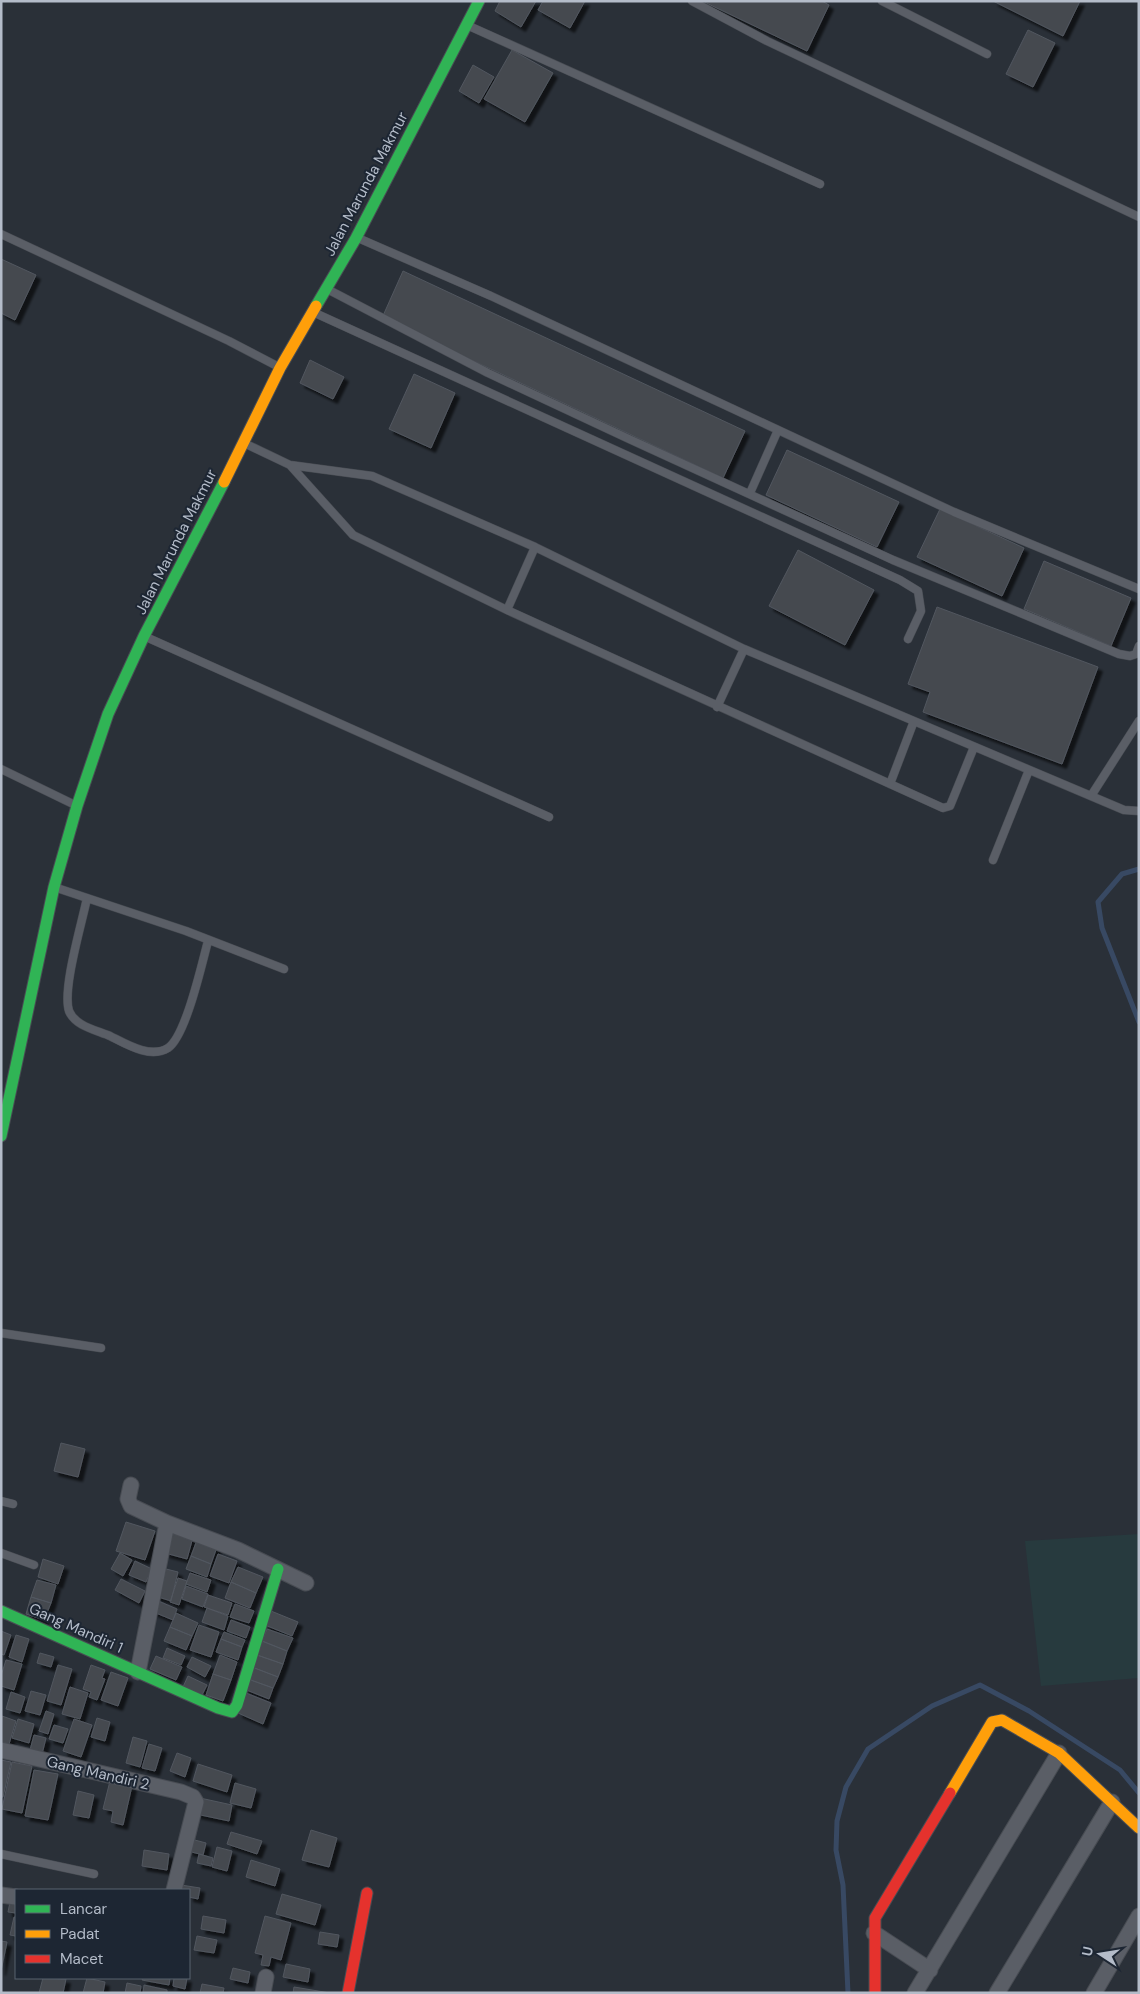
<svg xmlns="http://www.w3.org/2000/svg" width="1140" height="1994" font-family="'DM Sans',sans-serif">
<defs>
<filter id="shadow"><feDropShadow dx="4.5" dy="4.5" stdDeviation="1" flood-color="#0009"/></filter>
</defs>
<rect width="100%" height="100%" fill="#2a3038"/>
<path fill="#273a3e" d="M1139,1534v144l-98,8 -16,-145z"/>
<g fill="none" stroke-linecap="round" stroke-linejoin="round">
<path stroke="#384963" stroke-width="5" d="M1139,869l-17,5 -24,28 4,26 37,94
M848,1993l-5,-108 -7,-35 1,-29 9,-34 22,-38 64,-43 48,-21 49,26 91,59 19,23"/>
</g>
<path fill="#444950" stroke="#52575f" filter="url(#shadow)" d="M500,1h36l-15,26 -26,-16z
M543,1h42l-15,27 -32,-18z
M702,1h120l7,4 -22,46z
M993,1h87l-17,35z
M1028,30l27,13 -22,44 -27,-13z
M512,50l41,23 -28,49 -41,-23z
M473,65l21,12 -15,26 -20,-12z
M1,259l35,16 -21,45 -14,-7z
M403,271l342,160 -22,47 -341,-160z
M310,360l34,17 -11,22 -33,-16z
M414,374l41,19 -24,55 -42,-19z
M787,450l112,52 -22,45 -111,-52z
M940,509l84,39 -22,48 -85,-39z
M798,550l76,40 -29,55 -76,-39z
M1044,561l87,37 -20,48 -87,-37z
M937,607l161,60 -36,97 -139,-52 7,-20 -22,-8z
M61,1443l24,6 -7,28 -24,-6z
M126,1522l29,9 -10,29 -29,-9z
M171,1531l22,6 -6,22 -22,-6z
M197,1540l20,7 -6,17 -20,-8z
M120,1553l12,7 -9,16 -12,-7z
M218,1554l19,7 -8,22 -19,-7z
M191,1556l20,8 -4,13 -21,-8z
M43,1559l21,7 -6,18 -20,-7z
M135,1561l17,8 -6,13 -17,-7z
M238,1567l25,10 -7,16 -25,-11z
M162,1568l16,4 -7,29 -16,-5z
M190,1573l21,7 -4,12 -21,-8z
M178,1578l9,3 -8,24 -9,-3z
M121,1579l24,12 -6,12 -24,-13z
M37,1580l19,5 -5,18 -20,-6z
M231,1582l25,11 -6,15 -25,-10z
M186,1586l22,8 -5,13 -21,-8z
M208,1595l24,8 -4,12 -24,-8z
M31,1597l20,6 -7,17 -18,-6z
M156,1600l21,9 -4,11 -22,-9z
M235,1604l19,7 -5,12 -19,-6z
M207,1608l21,8 -4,14 -22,-8z
M271,1611l27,11 -6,14 -27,-11z
M176,1613l22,10 -6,13 -22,-9z
M231,1620l19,7 -4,11 -19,-7z
M199,1625l20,7 -8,25 -21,-7z
M170,1627l22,9 -6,14 -22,-9z
M267,1629l26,9 -6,13 -25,-10z
M1,1631l10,4 -7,20 -3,-1z
M224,1632l21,8 -3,7 -21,-8z
M16,1635l13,4 -7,23 -13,-5z
M221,1639l21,8 -4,13 -22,-8z
M262,1641l25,10 -4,13 -26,-9z
M167,1648l18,8 -4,9 -18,-7z
M40,1653l14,4 -3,10 -14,-4z
M220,1655l17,7 -6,18 -18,-6z
M257,1655l26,9 -5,13 -26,-10z
M156,1656l26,11 -6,13 -26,-11z
M192,1657l19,9 -6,11 -18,-10z
M6,1660l16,4 -8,26 -13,-4v-10z
M58,1665l14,4 -11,36 -14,-4z
M91,1665l14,5 -3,8 3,1 -8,21 -8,-3 2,-5 -8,-3z
M252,1667l26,10 -5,11 -25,-9z
M111,1672l17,6 -10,28 -17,-6z
M213,1674l18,6 -8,21 -17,-6z
M188,1676l19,9 -6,12 -18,-10z
M248,1679l25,9 -4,11 -25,-10z
M70,1687l18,6 -8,26 -18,-5z
M31,1691l15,4 -6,20 -15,-4z
M11,1692l14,5 -5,16 -14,-4z
M246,1693l25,10 -8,21 -25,-11z
M46,1711l8,3 -6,20 -9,-3z
M2,1716l14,5 -7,23 -8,-2z
M97,1718l13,4 -5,19 -14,-4z
M18,1719l16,5 -5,19 -17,-5z
M74,1719l18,6 -11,32 -18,-6z
M54,1725l14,4 -5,14 -14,-4z
M34,1735l12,3 -4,16 -12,-4z
M133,1737l14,4 -7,26 -14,-4z
M149,1744l13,4 -7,23 -13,-3z
M177,1753l14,5 -6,19 -15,-6z
M1,1760l10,2 -8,35h-2z
M12,1762l20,4 -10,47 -20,-4z
M198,1764l34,11 -5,17 -34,-11z
M34,1770l24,4 -10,46 -23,-4z
M110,1781l22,5 -9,39 -12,-3 2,-11 -10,-2z
M235,1783l21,6 -5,19 -21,-5z
M78,1791l16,4 -5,23 -16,-3z
M200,1798l32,7 -3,16 -33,-7z
M311,1830l26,8 -8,29 -27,-7z
M231,1832l31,9 -5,13 -30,-10z
M191,1839l15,4 -3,12 -15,-4z
M217,1847l15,4 -5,20 -15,-4z
M144,1850l25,4 -2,16 -25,-4z
M199,1854l14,4 -2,8 -14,-3z
M251,1860l29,9 -5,17 -29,-9z
M181,1885l19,3 -2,11 -9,-2v-7h-9z
M282,1894l39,11 -6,20 -39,-11z
M11,1897l5,1v15l-8,-1z
M203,1916l23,4 -2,13 -23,-4z
M265,1916l26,7 -10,37 -10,-3 -2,9 -8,-1 2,-10 -8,-2z
M14,1917l2,1v18l-6,-1z
M320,1932l19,3 -2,12 -19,-3z
M197,1936l20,4 -3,13 -20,-3z
M1,1941l6,1 -6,29z
M286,1964l24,5 -2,13 -25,-5z
M233,1968l17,4 -2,11 -18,-4z
M43,1978l23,1 -3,14h-24z
M87,1978l18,4 -2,11h-20z
M143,1978h27l-1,7 -27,-5z
M174,1978h13l-2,11 -12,-3z
M127,1983l14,3 -1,7h-15z
M202,1984l22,4 -1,5h-23z
M144,1985l23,5v3h-24z
M294,1987l36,6h-37z"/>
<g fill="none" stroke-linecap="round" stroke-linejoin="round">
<g stroke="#484c53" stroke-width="9">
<path id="lane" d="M692,1l75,40 372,176
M882,1l105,53
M469,26l351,158
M1,234l228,107 48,25
M358,238l133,58 463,216 185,77
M329,290l159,83 141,66 264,121 226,94 11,2 6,-2 3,-8
M315,313l585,267 18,11 3,20 -13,28
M248,445l42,20 82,11 163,71 209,102 380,161 15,1
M290,465l63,70 154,75 436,198 7,-2 24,-59
M750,493l28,-63
M507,610l28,-63
M146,637l403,180
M717,707l27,-58
M1,769l72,35
M890,784l24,-63
M1091,796l48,-75
M993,860l36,-90
M57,888l129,43 98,38
M87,898c-5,25 -25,91 -18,113 6,15 27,19 41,25 16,8 40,23 58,12 18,-12 34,-85 40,-107
M1,1333l100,15
M1,1501l12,3
M1,1553l33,12
M1,1854l93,20"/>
</g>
<g stroke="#484c53" stroke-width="17">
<path id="street" d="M131,1485l-3,14 3,7 36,17 71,27 68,33
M138,1672l29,-149
M1,1750l180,42 12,5 3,5 -22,88
M1,1895l15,2
M874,1933l56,37
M263,1993l3,-16
M915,1993l144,-240
M997,1993l115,-191
M1094,1993l45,-77"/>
</g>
<g stroke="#484c53" stroke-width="13">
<path id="fast" d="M316,306l40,-68 123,-237
M1,1136l53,-249 23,-81 31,-92 36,-78 80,-154
M1,1611l217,97 14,4 5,-7 41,-136"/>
</g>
<g stroke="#484c53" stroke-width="13">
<path id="slow" d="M224,482l56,-114 36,-62
M950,1793l42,-71 10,-2 57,33 80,75"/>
</g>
<g stroke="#484c53" stroke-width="13">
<path id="jam" d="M348,1993l19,-100
M875,1993v-75l75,-125"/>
</g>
<use href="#lane" stroke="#5a5e66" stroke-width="8"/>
<use href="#street" stroke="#5a5e66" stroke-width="15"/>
<use href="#fast" stroke="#30b455" stroke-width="11"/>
<use href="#slow" stroke="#ff9f0a" stroke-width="11"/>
<use href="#jam" stroke="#e5322d" stroke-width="11"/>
</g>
<g text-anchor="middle" stroke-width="4" stroke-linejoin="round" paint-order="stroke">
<g font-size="15" fill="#b4bcc9" stroke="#1d2633">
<text transform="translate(366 184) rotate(-62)" y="5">Jalan Marunda Makmur</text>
<text transform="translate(176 542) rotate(-63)" y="5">Jalan Marunda Makmur</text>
<text transform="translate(76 1628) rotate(24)" y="5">Gang Mandiri 1</text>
<text transform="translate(98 1773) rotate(13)" y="5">Gang Mandiri 2</text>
</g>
</g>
<rect width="1140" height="1994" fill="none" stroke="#b4bcc9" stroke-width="5"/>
<rect x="15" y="1889" width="175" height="90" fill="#1d2633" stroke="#59626f"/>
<rect x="25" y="1905" width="25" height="8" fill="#30b455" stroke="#59626f"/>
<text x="60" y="1914" font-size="15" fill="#b4bcc9">Lancar</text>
<rect x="25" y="1930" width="25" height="8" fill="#ff9f0a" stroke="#59626f"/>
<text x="60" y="1939" font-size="15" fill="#b4bcc9">Padat</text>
<rect x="25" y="1955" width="25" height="8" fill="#e5322d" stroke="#59626f"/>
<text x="60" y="1964" font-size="15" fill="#b4bcc9">Macet</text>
<g transform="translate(1100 1954) rotate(282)" stroke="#1d2633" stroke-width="4" paint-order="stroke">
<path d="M0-4L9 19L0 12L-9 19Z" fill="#b4bcc9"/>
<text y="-8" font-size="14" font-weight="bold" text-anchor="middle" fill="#b4bcc9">U</text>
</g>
</svg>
